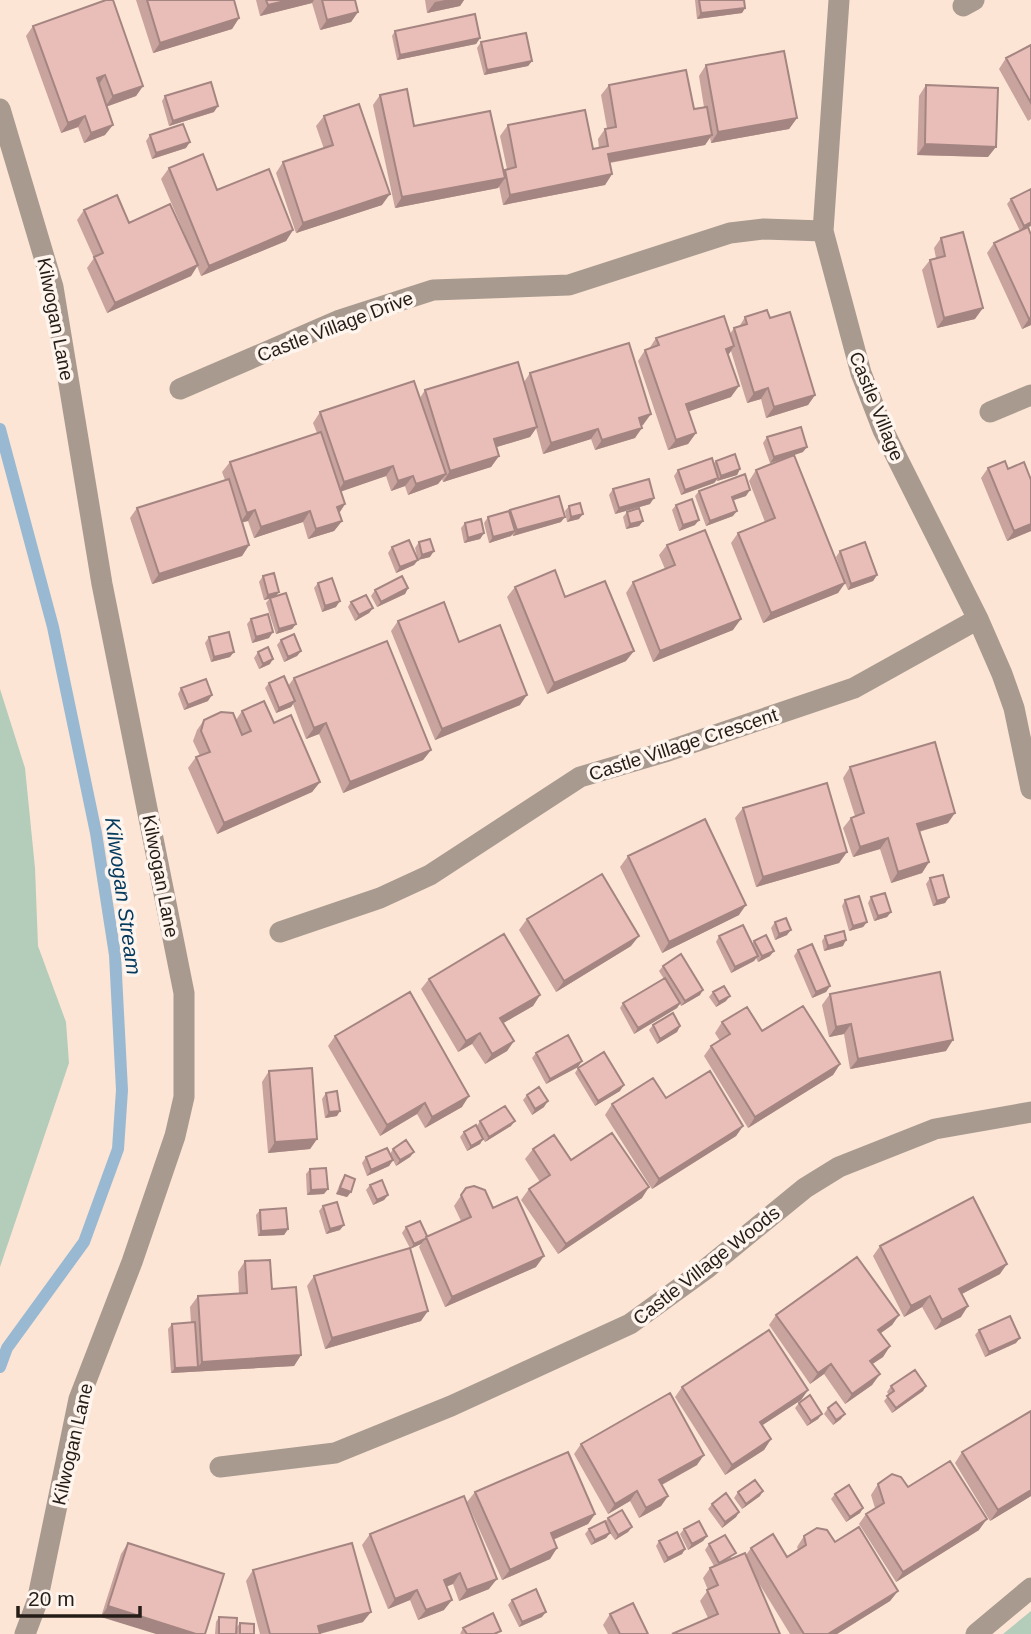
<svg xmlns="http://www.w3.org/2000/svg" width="1031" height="1634" font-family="Arial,sans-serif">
<rect width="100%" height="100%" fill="#fce5d5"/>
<path fill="#b4ccba" d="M0,689l25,79 10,100 3,78 28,76 3,41 -69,204z
M1031,1611v23h-28z"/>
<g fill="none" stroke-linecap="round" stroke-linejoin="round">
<path stroke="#99b9d3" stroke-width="12" d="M0,429l53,198 43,206 19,122 7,135 -4,59 -34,93 -77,106 -7,19"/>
<path stroke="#a99a90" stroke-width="21" d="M839,0l-16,231 38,142 22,57 95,189 24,55 12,34 17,81
M963,6l11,-6
M0,109l53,178 49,297 82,409v104l-9,39 -43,126 -53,137 -42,203 -12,32
M180,389l160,-69 93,-30 136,-5 161,-52 34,-4 59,2
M990,412l41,-17
M280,932l100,-34 50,-23 150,-98 85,-25 189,-64 124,-69
M220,1467l115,-14 116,-47 179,-82 76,-55 99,-81 34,-21 96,-38 96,-17
M976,1634l55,-46"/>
</g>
<path fill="#c9a39e" d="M136,0h98l5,18 -7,11 -79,24z
M256,0h99l3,12 -7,10 -31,8 -8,-27 -52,13z
M425,0h39l-4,6 -33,7z
M695,0h49l1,8 -3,5 -45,6z
M33,26l110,60 -7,10 -30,11 -1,28 -21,8 -6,-16 -17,6 -35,-97z
M395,31l85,7 -4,6 -79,16 -5,-24z
M481,42l51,19 -4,5 -44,9 -7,-27z
M1031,45v74l-3,2 -29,-52 7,-11z
M706,65l91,53 -8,11 -78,14 -1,-6 -5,8 -95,18 2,11 -7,11 -102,20 -4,-19 -1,2 -103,20 -22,-103 7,-10 34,31 89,46 2,-2 2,-1 -7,-33 8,-11 85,24 6,-1 -1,-9 7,-10 2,-1 -6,-33 8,-10 85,24 10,-2 -5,-31z
M926,85l62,72 -71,-2 2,-59z
M165,96l49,16 -45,14 -7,-25z
M324,116l58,89 -86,28 -20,-60 7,-11 41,-13 -8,-23z
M150,135l36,13 -34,11 -6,-18z
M169,168l48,22 76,40 -7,11 -85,35 -4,-10 -6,10 -84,37 -20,-45 7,-10 -17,-38 7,-10 45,13 56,12 -24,-56z
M1011,199l20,36v90l-9,4 -35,-76 7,-10 26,-12 -13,-27z
M941,238l34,81 -38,9 -15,-58 8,-10 6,-2 -2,-10z
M745,317l25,1 45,77 -7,10 -42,13 -5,-19 -14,4 -16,-52 -3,4 3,42 -43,14 8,22 -8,11 -20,6 -30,-89 7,-11 4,-1 7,-11 74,-4 4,-6 5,-1z
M530,373l113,52h-2l-6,13 -40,12 -4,-11 -48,15 -7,-26 -6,9 -34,10 3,9 -8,11 -48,15 -1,-3 -4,5 -30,11 -3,-9 -14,5 -5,-15 -45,15 4,13 -6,9 3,8 -8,10 -26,8 -5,-17 -49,16 -6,-17 -6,1 7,23 -7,11 -90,28 -22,-66 7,-10 88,-28 -3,-8 8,-10 87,-29 -4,-10 7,-11 100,-14 5,-8 99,-8z
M767,437l36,15 -9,3 50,124 -8,-22 4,-6 37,24 -4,6 -25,9 -3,-7 -7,10 -75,30 -32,-80 7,-10 27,-11 -16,-41 7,-11 37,-14 -23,7 -7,-20z
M716,461l24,8 -3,6 -20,6v-1l-3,3 -33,12 -7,-19 4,-6 35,-6z
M988,468l20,1 23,11v51l-24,10 -26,-63z
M613,489l37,15 -35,10 -6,-19z
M699,491l47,5 -13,4v16l-27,10 -11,-30z
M676,505l19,20 -16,6 -7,-21z
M569,506l10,13 -12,3 -2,-11z
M510,510l51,12 -48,14 -1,-2 -1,2 -22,7 -5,-20 4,-6 21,-6z
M627,512l16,9 -4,5 -13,3 -3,-12z
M465,523l19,10 -4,6 -16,4 -3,-15z
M419,542l11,15 -12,3 -3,-12z
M667,545l66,85 -80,32 -27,-69 7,-11 32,-13 -6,-14z
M392,547l26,13 -4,5 -18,8 -8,-20z
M263,576l16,16 -3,4 20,28 -4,5 -16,5 -10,-31 3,-4 -5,1 -5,-18z
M318,583l18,24 -14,5 -8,-24z
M515,587l50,10 61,64 -79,33 -40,-97z
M408,588l-3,6 -28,13 -6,-11 4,-6z
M351,602l22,6 -4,5 -14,8 -7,-14z
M251,619l18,19 -17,5 -5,-19z
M398,621l61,21 61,63 -85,35 -44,-109z
M209,637l21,20 -19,5 -6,-19z
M281,640l20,11 -4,5 -13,6 -7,-17z
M258,652l12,12 -11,5 -5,-11z
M294,678l137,72 -8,10 -80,33 -24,-59 -13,5 -13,-35 -2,3 -15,6 -11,-25 4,-5 19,3z
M181,688l27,13 -24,9 -6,-16z
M242,711l32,12 46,59 -8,10 -95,42 -29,-66 8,-11 4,-1 -7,-15 4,-11 7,-10h32z
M850,767l98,56 -29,9 10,30 -7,11 -31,10 -11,-34 -27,8 -10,-29 8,-10 4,-2 -12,-38z
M743,808l104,44 -8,11 -83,24 -21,-69z
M628,856l111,59 -77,38 -42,-86z
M930,878l19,19 -4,6 -12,3 -7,-22z
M871,897l20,15 -4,5 -13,4 -6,-18z
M845,900l22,22 -4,5 -14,4 -7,-25z
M527,919l104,27 -75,46 -37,-62z
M775,922l12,13 -12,5 -4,-12z
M719,936l33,8 2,-3 16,15 -12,6 -2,-4 -2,3 -23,12 -15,-31z
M825,936l18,10 -19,5 -2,-10z
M798,950l32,36 -4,6 -14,6 -18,-42z
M663,966l37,29 -19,11 -1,-2 -3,4 -43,26 -14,-26 3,-5 41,-24 -5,-8z
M429,979l111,16 -7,11 -30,17 11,18 -7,10 -22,13 -13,-20 -14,8 -37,-63z
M713,992l13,9 -10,6 -7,-10z
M830,994l116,57 -96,18 -6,-35 -15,3 -7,-32z
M722,1022l40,9 78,33 -7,11 -85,53 -44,-72 7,-10 9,-5 -5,-8z
M653,1025l27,1 -3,6 -20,12 -8,-14z
M335,1036l127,71 -37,21 -8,-14 -37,22 -52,-90z
M536,1053l42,14 -32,17 -14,-26z
M578,1068l42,23 -25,15 -20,-33z
M269,1071l48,68 -7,10 -42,4 -6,-71z
M326,1093l11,23 -12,2 -3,-19z
M527,1095l17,12 -12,8 -9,-15z
M666,1098l77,28 -7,10 -84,53 -47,-74 7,-11z
M480,1121l31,5 -26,16 -2,-3 -3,5 -13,7 -7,-14 4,-5 13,-6z
M393,1149l21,3 -4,5 -14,9 -3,-6 -4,6 -22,10 -5,-13 4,-6 24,-3z
M533,1149l109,49 -84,56 -37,-54 8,-11 11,-7 -15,-23z
M310,1169l14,25 -17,1 -1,-21z
M345,1175l6,17 -4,5 -11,-3 5,-13z
M370,1185l18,10 -4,5 -11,5 -7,-15z
M466,1188l27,20 43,59 -91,40 -26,-60 2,-3 -11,5 11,72 -96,28 -18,-63 7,-10 96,-28 -8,-15 4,-6 21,9 34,-15 -7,-15z
M323,1206l17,24 -14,4 -7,-23z
M260,1210l28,19 -4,6 -26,1 -2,-21z
M880,1246l120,28 -38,20 -1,23 -26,13 -13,-23 -18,10 -31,-61z
M245,1261l27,28 29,66 -7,11 -123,7 -3,-44 4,-5 19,-1 -1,-16 8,-11 41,-2 -1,-22z
M776,1315h123l-7,10 -11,8 9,13 -7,11 -11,7 8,10 -8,11 -27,19 -21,-30 -14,10 -41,-59z
M979,1330l37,13 -31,14 -10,-22z
M891,1386h35l-3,5 -31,22 -8,-12 5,-6 -2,-3z
M682,1387l126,3 -7,10 -39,25 9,14 -7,11 -39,25 -50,-78z
M799,1403l23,11 -4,5 -11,7 -12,-18z
M828,1408l13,11 -8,6 -9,-11z
M581,1444l116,21 -35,20 6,11 -7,10 -22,12 -9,-17 -22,13 -34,-60z
M962,1452l69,44 -41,25 -35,-58z
M878,1484l30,3 71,43 -83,52 -37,-58 7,-10 9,-6 -4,-13z
M475,1492l120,22 -7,10 -35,16 4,8 -7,11 -48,21 -35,-78z
M738,1492l22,4 -18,13 -8,-11z
M835,1494l28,14 -3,5 -14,9 -15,-23z
M464,1496l25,93 -30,12 -6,-17 -7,2 -2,24 -26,10 -8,-20 -22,9 -26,-64 8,-11z
M712,1504l27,8 -3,5 -14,11 -14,-19z
M608,1518l24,9 -4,5 -13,8 -5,-7 -4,5 -15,7 -6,-11 4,-5 16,-7z
M684,1529l23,7 -4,5 -15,9 -8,-16z
M804,1536l31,6 63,49 -8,10 -53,33h-47l-33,-54 23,54 -72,-16 -8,-17 8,-11 -5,-12 7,-10 4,-2 -9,-16 4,-6 23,14 14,-3 5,-7 36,9 11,-7 -1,-3z
M659,1541l26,8 -3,5 -18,9 -8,-17z
M128,1543l77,91 -104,-17 20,-63z
M253,1570l110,52 -43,12h-60l-14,-53z
M512,1600l30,17 -23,10 -11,-22z
M610,1614l38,20h-40l-5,-9z
M219,1617l17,17h-21l1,-12z
M240,1623l14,11h-18v-6z
M463,1628l35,6h-38z"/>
<path fill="#a48581" d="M289,0h25l-2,3 -52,13 8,-11z
M445,0h19l-4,6 -33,7 8,-11z
M745,8l-3,5 -45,6 4,-6z
M358,12l-7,10 -31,8 7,-10z
M239,18l-7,11 -79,24 7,-10z
M480,38l-4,6 -79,16 3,-5z
M532,61l-4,5 -44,9 3,-5z
M105,75l-7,11 -1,-8z
M143,86l-7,10 -31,11 8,-11z
M218,106l-4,6 -45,14 4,-5z
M85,116l-7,11 -17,6 7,-10z
M797,118l-8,11 -78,14 7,-11z
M113,125l-8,10 -21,8 7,-10z
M712,135l-7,10 -104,19 7,-10z
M190,142l-4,6 -34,11 4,-6z
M925,144l71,3 -8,10 -71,-2z
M612,174l-7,11 -102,20 7,-10z
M505,178l-7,10 -103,20 7,-11z
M390,194l-8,11 -86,28 7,-10z
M1031,222v4l-11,5 4,-5z
M293,230l-7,11 -85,35 8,-10z
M198,265l-7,11 -84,37 8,-10z
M983,308l-8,11 -38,9 7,-10z
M1031,318v7l-9,4 7,-10z
M734,346l-7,11 -1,-8z
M739,386l-8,11 -53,18 8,-11z
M768,388l-7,11 -14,4 7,-10z
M815,395l-7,10 -42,13 8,-11z
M651,414l-8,11 -11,3 7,-10z
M537,427l-7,10 -43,13 7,-11z
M642,428l-7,10 -40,12 7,-10z
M598,429l-7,10 -48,15 8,-11z
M696,433l-8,11 -20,6 8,-10z
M807,447l-4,5 -33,11 4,-6z
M499,456l-8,11 -48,15 7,-11z
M393,466l-7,10 -49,17 7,-11z
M740,469l-3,6 -20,6 4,-5z
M446,474l-8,10 -30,11 8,-11z
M413,476l-8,10 -14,5 7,-10z
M718,478l-4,5 -33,12 4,-5z
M750,490l-4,6 -18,6 4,-5z
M654,498l-4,6 -35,10 4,-6z
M345,504l-7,11 -1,-8z
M255,510l-7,11 -8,2 7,-10z
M310,511l-7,11 -49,16 7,-11z
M737,511l-4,5 -27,10 4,-5z
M583,514l-4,5 -12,3 4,-5z
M565,517l-4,5 -48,14 4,-6z
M699,520l-4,5 -16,6 4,-6z
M342,521l-8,10 -26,8 8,-10z
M643,521l-4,5 -13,3 4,-5z
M1031,524v7l-24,10 7,-10z
M515,531l-4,5 -22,7 4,-6z
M484,533l-4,6 -16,4 4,-5z
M249,545l-7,11 -90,28 7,-10z
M434,551l-4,6 -12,3 4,-5z
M418,560l-4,5 -18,8 4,-6z
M877,575l-4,6 -25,9 3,-6z
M845,583l-7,10 -75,30 8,-10z
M408,588l-3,6 -28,13 4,-5z
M279,592l-4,5 -11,3 4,-5z
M340,601l-4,6 -14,5 3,-6z
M373,608l-4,5 -14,8 4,-6z
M741,619l-8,11 -80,32 7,-11z
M296,624l-4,5 -16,5 3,-5z
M273,632l-4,6 -17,5 4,-6z
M301,651l-4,5 -13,6 4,-5z
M634,651l-8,10 -79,33 7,-11z
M234,652l-4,5 -19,5 3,-5z
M273,659l-3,5 -11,5 4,-5z
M212,695l-4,6 -24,9 4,-5z
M527,695l-7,10 -85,35 7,-11z
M295,701l-4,6 -15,6 3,-5z
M326,723l-7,11 -13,5 8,-11z
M431,750l-8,10 -80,33 7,-11z
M320,782l-8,10 -95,42 7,-11z
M955,813l-7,10 -38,11 7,-10z
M888,838l-8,11 -27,8 7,-10z
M847,852l-8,11 -83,24 7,-10z
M929,862l-7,11 -31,10 7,-11z
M949,897l-4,6 -12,3 4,-5z
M746,905l-7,10 -77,38 7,-11z
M891,912l-4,5 -13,4 4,-5z
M867,922l-4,5 -14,4 4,-5z
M791,930l-4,5 -12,5 4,-6z
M639,936l-8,10 -75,46 8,-11z
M846,940l-3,6 -19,5 4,-5z
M774,951l-4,5 -12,6 4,-6z
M758,956l-4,5 -23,12 4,-6z
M830,986l-4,6 -14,6 4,-6z
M703,990l-3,5 -19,11 4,-5z
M540,995l-7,11 -40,23 7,-11z
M730,996l-4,5 -10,6 3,-5z
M680,1003l-3,5 -43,26 4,-6z
M851,1024l-7,10 -15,3 7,-10z
M680,1026l-3,6 -20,12 3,-5z
M480,1033l-8,11 -14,8 8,-11z
M953,1040l-7,11 -96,18 8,-10z
M514,1041l-7,10 -22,13 7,-10z
M582,1061l-4,6 -32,17 4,-5z
M840,1064l-7,11 -85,53 7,-11z
M624,1085l-4,6 -25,15 3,-5z
M469,1096l-7,11 -37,21 7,-11z
M548,1101l-4,6 -12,8 3,-6z
M425,1103l-8,11 -37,22 7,-11z
M340,1111l-3,5 -12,2 4,-6z
M515,1121l-4,5 -26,16 4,-5z
M743,1126l-7,10 -84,53 7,-10z
M317,1139l-7,10 -42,4 7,-11z
M483,1139l-3,5 -13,7 4,-5z
M414,1152l-4,5 -14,9 4,-6z
M393,1160l-4,6 -22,10 4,-6z
M649,1187l-7,11 -84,56 8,-10z
M340,1188l11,4 -4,5 -11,-3z
M328,1189l-4,5 -17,1 4,-5z
M388,1195l-4,5 -11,5 4,-5z
M344,1225l-4,5 -14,4 4,-5z
M288,1229l-4,6 -26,1 3,-5z
M425,1239l-4,5 -11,5 4,-5z
M544,1256l-8,11 -91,40 7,-10z
M1007,1264l-7,10 -48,25 7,-10z
M930,1296l-8,11 -18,10 7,-11z
M968,1306l-7,11 -26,13 7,-10z
M428,1311l-7,10 -96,28 7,-11z
M899,1315l-7,10 -21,15 7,-10z
M1020,1338l-4,5 -31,14 4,-5z
M890,1346l-7,11 -21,14 8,-10z
M301,1355l-7,11 -123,7 4,-5 23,-1 4,-5z
M831,1364l-7,10 -14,10 8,-11z
M880,1374l-8,11 -27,19 7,-10z
M926,1386l-3,5 -31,22 4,-5z
M808,1390l-7,10 -49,32 8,-10z
M822,1414l-4,5 -11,7 4,-5z
M845,1414l-4,5 -8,6 3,-5z
M771,1439l-7,11 -39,25 7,-10z
M704,1455l-7,10 -45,25 7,-10z
M1031,1490v6l-41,25 8,-11z
M637,1491l-7,10 -22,13 7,-10z
M763,1491l-3,5 -18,13 4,-5z
M668,1496l-7,10 -22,12 7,-10z
M863,1508l-3,5 -14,9 4,-5z
M739,1512l-3,5 -14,11 3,-6z
M595,1514l-7,10 -45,20 8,-11z
M987,1519l-8,11 -83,52 7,-10z
M632,1527l-4,5 -13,8 3,-5z
M610,1533l-4,5 -15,7 4,-5z
M707,1536l-4,5 -15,9 4,-6z
M557,1548l-7,11 -48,21 8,-10z
M685,1549l-3,5 -18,9 4,-5z
M460,1573l-7,11 -17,7 8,-11z
M497,1579l-8,10 -30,12 8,-11z
M417,1590l-7,10 -22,9 7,-10z
M898,1591l-8,10 -53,33h-9z
M452,1600l-8,10 -26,10 8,-10z
M108,1606l88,28h-40l-55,-17z
M371,1612l-8,10 -45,12v-8z
M546,1612l-4,5 -23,10 3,-5z"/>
<path fill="#eabeb8" stroke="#a48581" stroke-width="2" d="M106,0h7l30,86 -30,10 -8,-21 -8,3 16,47 -22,8 -6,-17 -17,7 -35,-97z
M147,0h87l5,18 -79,25z
M266,0h23l-21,5z
M322,0h33l3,12 -31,8z
M699,0h45l1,8 -44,5z
M475,14l5,24 -80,17 -5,-24z
M526,33l6,28 -45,9 -6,-28z
M1031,45v58l-25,-45z
M784,51l13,67 -79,14 -12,-67z
M686,70l8,39 13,-2 5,28 -104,19 4,20 -102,21 -5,-25 11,-3 -8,-42 77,-15 8,39 15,-3 -3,-17 11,-2 -7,-42z
M211,82l7,24 -45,15 -8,-25z
M926,85l72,3 -2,59 -71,-3z
M407,89l7,37 76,-15 15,67 -103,19 -22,-102z
M359,104l31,90 -87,29 -20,-61 50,-17 -9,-29z
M183,124l7,18 -34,11 -6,-18z
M203,154l14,36 52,-21 24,61 -84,36 -40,-98z
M1031,189v33l-7,4 -13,-27z
M117,195l12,28 41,-19 28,61 -83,38 -21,-46 9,-4 -19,-43z
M1028,227l3,8v83l-2,1 -35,-76z
M963,232l20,76 -39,10 -14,-58 15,-4 -4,-18z
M767,310l3,8 20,-6 25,83 -41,12 -6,-19 -14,5 -20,-65 13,-4 -2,-7z
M724,316l10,30 -8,3 13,37 -53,18 10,29 -20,7 -31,-90 14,-5 -3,-7z
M629,343l22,71 -12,4 3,10 -40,12 -4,-11 -47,14 -21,-70z
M518,362l19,65 -43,12 5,17 -49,15 -25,-81z
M414,381l32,93 -30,10 -3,-8 -15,5 -5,-15 -49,16 -24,-70z
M801,427l6,20 -33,10 -7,-20z
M321,432l24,72 -8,3 5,14 -26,8 -6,-18 -49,16 -6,-17 -8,3 -17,-51z
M735,454l5,15 -19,7 -5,-15z
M794,455l51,128 -74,30 -33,-80 37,-15 -19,-48z
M712,458l6,20 -33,12 -7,-20z
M1005,461l3,8 16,-7 7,18v44l-17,7 -26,-63z
M745,474l5,16 -18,7 5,14 -27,10 -11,-30z
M229,479l20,66 -90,29 -22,-66z
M649,479l5,19 -35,10 -6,-19z
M559,496l6,21 -48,13 -7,-20z
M692,499l7,21 -16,5 -7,-20z
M580,503l3,11 -12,3 -2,-11z
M639,508l4,13 -13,3 -3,-12z
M509,511l6,20 -22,6 -5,-20z
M481,519l3,14 -16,5 -3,-15z
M705,530l36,89 -81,32 -27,-69 42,-17 -8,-20z
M430,539l4,12 -12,4 -3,-13z
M409,540l9,20 -18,7 -8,-20z
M865,542l12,33 -26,9 -11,-33z
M555,570l10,27 40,-16 29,70 -80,32 -39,-96z
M274,573l5,19 -11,3 -5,-19z
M402,576l6,12 -27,14 -6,-12z
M332,578l8,23 -15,5 -7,-23z
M286,593l10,31 -17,5 -9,-31z
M366,595l7,13 -14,7 -8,-13z
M444,602l15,40 41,-17 27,70 -85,34 -44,-108z
M268,614l5,18 -17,5 -5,-18z
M229,632l5,20 -20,5 -5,-20z
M294,634l7,17 -13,6 -7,-17z
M387,641l44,109 -81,32 -24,-59 -12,5 -20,-50z
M268,647l5,12 -10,5 -5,-12z
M284,676l11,25 -16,7 -10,-25z
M206,679l6,16 -24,10 -7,-17z
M264,701l10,22 17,-8 29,67 -96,41 -28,-66 14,-5 -9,-21 3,-11 17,-8 12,1 9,22 9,-4 -9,-20z
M935,742l20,71 -38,11 12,38 -31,10 -10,-34 -28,9 -9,-29 13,-5 -14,-46z
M827,783l20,69 -84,25 -20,-69z
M705,819l41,86 -77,37 -41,-86z
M602,874l37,62 -75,45 -37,-62z
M943,875l6,22 -12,4 -7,-23z
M885,893l6,19 -13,4 -7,-19z
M859,896l8,26 -14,4 -8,-26z
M786,918l5,12 -12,4 -4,-12z
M743,925l15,31 -23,11 -16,-31z
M844,931l2,9 -18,6 -3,-10z
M504,934l36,61 -40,23 14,23 -22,13 -12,-21 -14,8 -37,-62z
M766,935l8,16 -12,5 -8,-15z
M812,944l18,42 -14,6 -18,-42z
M681,954l22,36 -18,11 -22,-35z
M940,972l13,68 -95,19 -7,-35 -15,3 -6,-33z
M665,978l15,25 -42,25 -15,-25z
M724,986l6,10 -11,6 -6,-10z
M410,992l59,104 -37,21 -7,-14 -38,22 -52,-89z
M803,1006l37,58 -85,53 -44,-71 19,-12 -8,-12 25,-15 15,24z
M673,1013l7,13 -20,13 -7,-14z
M568,1035l14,26 -32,18 -14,-26z
M604,1052l20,33 -26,16 -20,-33z
M312,1068l5,71 -42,3 -6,-71z
M710,1071l33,55 -84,53 -47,-75 41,-26 13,20z
M539,1087l9,14 -13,8 -8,-14z
M337,1091l3,20 -11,1 -3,-19z
M505,1106l10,15 -26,16 -9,-16z
M476,1125l7,14 -12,7 -7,-14z
M612,1133l37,54 -83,57 -37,-55 21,-14 -17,-26 21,-14 17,25z
M406,1140l8,12 -14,8 -7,-11z
M387,1148l6,12 -22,10 -5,-13z
M326,1168l2,21 -17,1 -1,-21z
M345,1175l10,4 -4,13 -11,-4z
M382,1180l6,15 -11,5 -7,-15z
M474,1186l11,4 8,18 24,-11 27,59 -92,41 -26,-60 45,-20 -10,-22 5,-7z
M973,1197l34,67 -48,25 9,17 -26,14 -12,-24 -19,10 -31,-60z
M337,1202l7,23 -14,4 -7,-23z
M286,1208l2,21 -27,2 -1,-21z
M420,1221l7,15 -2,3 -11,5 -8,-17z
M410,1248l18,63 -96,27 -18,-62z
M857,1257l42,58 -21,15 12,16 -20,15 10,13 -28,20 -21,-30 -13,9 -42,-58z
M270,1260l2,29 24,-2 5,68 -99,7 -4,-66 49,-3 -2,-32z
M1010,1316l10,22 -31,14 -10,-22z
M195,1322l3,45 -23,1 -3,-44z
M769,1330l39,60 -48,32 11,17 -39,26 -50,-78z
M915,1370l11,16 -30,22 -9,-12 7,-5 -3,-5z
M670,1393l34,62 -45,25 9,16 -22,12 -9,-17 -22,13 -34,-60z
M810,1395l12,19 -11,7 -12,-18z
M836,1402l9,12 -9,6 -8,-12z
M1031,1411v79l-33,20 -36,-58z
M568,1452l27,62 -44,19 6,15 -47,22 -35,-78z
M950,1461l37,58 -84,53 -37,-58 18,-11 -6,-19 14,-10 9,3 7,10z
M755,1480l8,11 -17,13 -8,-12z
M849,1485l14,23 -13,9 -15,-23z
M726,1493l13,19 -14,10 -13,-18z
M464,1496l33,83 -30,11 -7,-17 -16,7 8,20 -26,10 -9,-20 -22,9 -25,-65z
M622,1510l10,17 -14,8 -10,-17z
M605,1521l5,12 -15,7 -6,-11z
M699,1521l8,15 -15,8 -8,-15z
M859,1527l39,64 -70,43h-24l-53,-86 22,-14 14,23 19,-12 -2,-9 13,-8 10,2 8,12z
M677,1532l8,17 -17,9 -9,-17z
M725,1535l11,18 -17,10 -10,-19z
M128,1543l96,31 -19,60h-9l-88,-28z
M352,1543l19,69 -53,14 2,8h-50l-17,-64z
M745,1553l35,81h-108l46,-20 -11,-24 11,-5 -8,-17z
M536,1589l10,23 -24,10 -10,-22z
M633,1603l15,31h-28l-10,-20z
M493,1613l8,18 -7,3h-27l-4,-6z
M219,1617l18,1 -1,16h-17z
M240,1623l14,1v10h-14z"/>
<g text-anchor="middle" stroke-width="7" stroke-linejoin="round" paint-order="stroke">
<g font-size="19" fill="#241c16" stroke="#fff5ef">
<text transform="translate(56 319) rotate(79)" y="7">Kilwogan Lane</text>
<text transform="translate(335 326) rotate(-21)" y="7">Castle Village Drive</text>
<text transform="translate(877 406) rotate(68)" y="7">Castle Village</text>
<text transform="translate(683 744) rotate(-18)" y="7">Castle Village Crescent</text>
<text transform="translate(161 876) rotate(79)" y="7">Kilwogan Lane</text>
<text transform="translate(706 1265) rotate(-38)" y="7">Castle Village Woods</text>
<text transform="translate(72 1444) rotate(-77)" y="7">Kilwogan Lane</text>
</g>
<g font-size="21" font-style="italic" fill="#033a5e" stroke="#fff5ef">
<text transform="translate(123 896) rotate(82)" y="7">Kilwogan Stream</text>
</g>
</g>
<path d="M18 1606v10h122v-10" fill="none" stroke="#241c16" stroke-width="3.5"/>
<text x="28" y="1606" font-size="21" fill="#241c16" stroke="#fff5ef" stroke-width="5" paint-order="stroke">20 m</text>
</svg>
